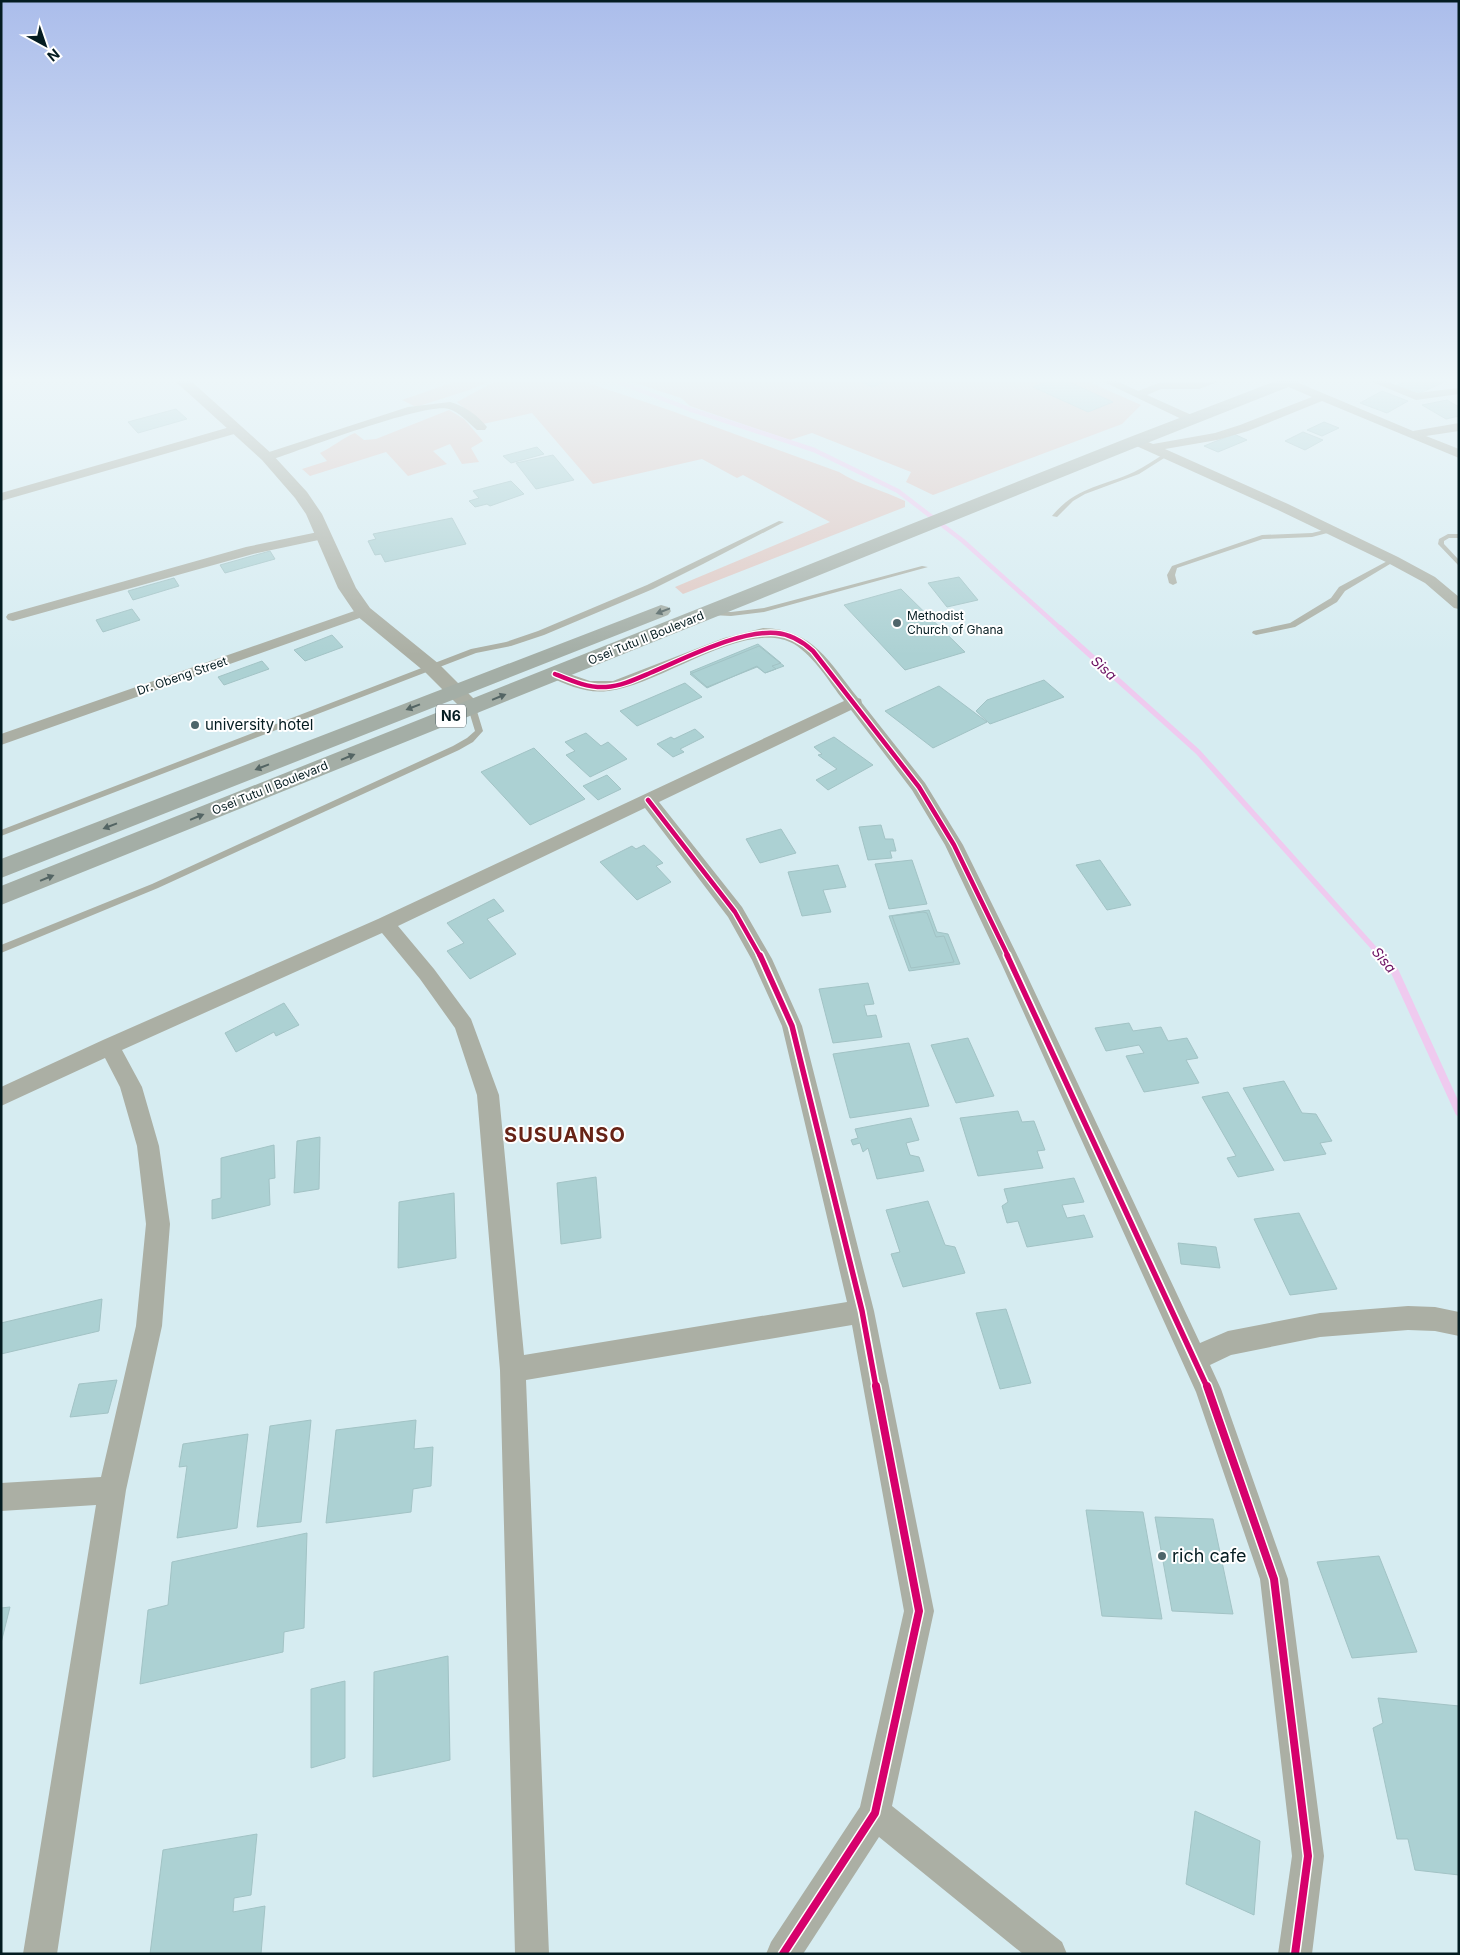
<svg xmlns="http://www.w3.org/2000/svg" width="1460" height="1955" font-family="Inter,sans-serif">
<rect width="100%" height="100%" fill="#d6ecf1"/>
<path fill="#e0c7c1" d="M457,381h34l-22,9 -53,17 -14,-7z
M496,381h86l87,29 170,62c20,13 44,18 66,29v6l-222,87 -8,-7 155,-65 -87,-47 -6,3 -35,-19 -109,25 -61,-71 -49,11 -26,-22z
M629,381h458l54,24 -19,19 -189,71 -27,-13 5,-10 -99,-39 -22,7 -100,-34 -9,-8z
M449,410l15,9 19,22 -12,7 8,14 -17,2 -12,-20 -17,7 14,13 -39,12 -22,-24 -76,24 -8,-7 25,-8 -7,-8c13,-6 22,-15 35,-20l9,7 12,-1z"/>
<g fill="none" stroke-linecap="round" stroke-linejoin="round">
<path stroke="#efcaef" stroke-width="4.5" d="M616,381l73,28 125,41 84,41 65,50 99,89"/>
<path stroke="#efcaef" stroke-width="5.5" d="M1060,628l138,124 183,204"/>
<path stroke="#efcaef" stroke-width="8" d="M1380,955l15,17 64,140"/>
</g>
<path fill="#acd1d3" stroke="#a2c3c5" d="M860,381h22l3,1 -13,5z
M1049,381h18l46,21 -25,10 -55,-25z
M1407,381h39l-30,14 -21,-9z
M1382,391l26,10 -21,12 -27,-10z
M1447,400l12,7v9l-13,3 -24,-14z
M176,409l11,10 -49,14 -10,-11z
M1324,422l15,6 -17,8 -15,-6z
M1303,432l20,8 -18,10 -20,-9z
M1234,434l13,6 -29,12 -14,-6z
M537,447l7,7 -33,9 -8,-7z
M553,455l21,25 -38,9 -20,-26z
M511,481l13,13 -34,12 -3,-2 -12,3 -6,-6 10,-3 -6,-7z
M452,518l14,26 -81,18 -4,-8 -6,1 -7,-14 8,-2 -3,-5z
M270,551l5,8 -50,14 -5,-8z
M959,577l19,23 -31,7 -19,-24z
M174,578l5,8 -46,14 -5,-9z
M901,589l64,63 -60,18 -61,-65z
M132,609l8,11 -37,12 -7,-12z
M332,635l11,12 -38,14 -11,-11z
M758,644l23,19 -9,3 4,3 -11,4 -8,-6 -50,20 -17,-15z
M759,646l25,20 -19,7 -8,-7 -50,22 -17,-14z
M262,661l7,8 -45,16 -6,-8z
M1044,680l20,17 -74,27 -14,-13 11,-11z
M685,683l17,14 -65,29 -17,-15z
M939,686l48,36 -54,26 -48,-37z
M695,729l9,8 -24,12 4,3 -11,5 -16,-13 14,-7 3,2z
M586,733l15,13 7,-4 19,17 -37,18 -24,-22 9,-4 -10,-9z
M834,737l39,28 -45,25 -12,-10 21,-11 -19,-14 4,-1 -8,-7z
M534,748l51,51 -55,26 -49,-53z
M607,775l14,14 -23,11 -15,-14z
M881,825l4,14h8l3,12h-6l2,7 -24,2 -9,-33z
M781,829l15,24 -36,10 -14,-24z
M644,845l19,18 -7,3 15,16 -34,18 -37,-38 32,-16 4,3z
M912,860l15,44 -38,5 -14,-45z
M1100,860l31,45 -24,5 -31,-45z
M838,865l8,22 -23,3 8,22 -29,4 -14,-44z
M494,899l10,12 -17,8 29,35 -46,25 -23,-28 17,-8 -17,-20z
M929,910l8,22 11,2 12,30 -51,7 -20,-55z
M923,912l4,1 9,24 8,-1 10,26 -43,6 -19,-52z
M868,983l6,21 -10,1 3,11 9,-1 6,22 -49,6 -14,-54z
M284,1003l15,22 -23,11 -2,-4 -38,20 -11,-19z
M1129,1023l4,8 28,-4 7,14 19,-3 11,20 -12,2 13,23 -55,9 -18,-36 18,-3 -5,-8 -33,6 -11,-23z
M968,1038l26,58 -38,7 -25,-58z
M909,1043l20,63 -79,12 -17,-64z
M1284,1081l18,32 14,1 16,27 -12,2 6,11 -42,7 -41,-73z
M1228,1092l46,78 -36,7 -11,-19 9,-2 -34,-59z
M1018,1111l4,11 12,-1 11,29 -8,1 6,17 -65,8 -18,-58z
M911,1118l8,22 -13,3 4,12 9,2 5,14 -47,8 -9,-31 -5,4 -3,-9 -7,2 -2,-5 7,-2 -3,-9z
M320,1137l-1,52 -25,4 3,-52z
M274,1145l1,33 -6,1 1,26 -58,14v-19l9,-2v-40z
M596,1177l5,61 -40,6 -4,-61z
M1074,1178l10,24 -22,3 5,13 17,-3 9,22 -66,10 -9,-26 -11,2 -5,-17 6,-4 -4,-13z
M454,1193l2,65 -58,10 1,-66z
M928,1201l17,44 10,2 10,26 -62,14 -12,-33 9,-2 -14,-42z
M1299,1213l38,76 -47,6 -36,-76z
M1178,1243l38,4 4,21 -39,-4z
M102,1299l-3,32 -98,23v-31z
M1006,1309l25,74 -31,6 -24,-76z
M117,1380l-9,33 -38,4 9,-33z
M311,1420l-10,102 -44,5 13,-101z
M416,1420l-2,29 19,-2 -2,39 -18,3 -2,23 -85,11 10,-93z
M248,1434l-11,94 -60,10 10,-72 -8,1 4,-23z
M1086,1510l57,2 19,107 -60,-3z
M1155,1517l58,2 20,95 -61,-3z
M307,1533l-3,95 -20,4 -1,20 -143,32 8,-74 20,-5 4,-43z
M1379,1556l38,96 -65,6 -35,-96z
M10,1607l-9,36v-35z
M448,1656l2,104 -77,17 1,-105z
M345,1681v77l-34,10v-79z
M1378,1698l81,8v169l-44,-5 -7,-31h-11l-24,-111 10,-5z
M1195,1811l65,30 -6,74 -68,-31z
M257,1834l-6,61 -17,3 -1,14 32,-6 -4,48h-111l13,-104z"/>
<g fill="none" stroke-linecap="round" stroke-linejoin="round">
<path fill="#abafa4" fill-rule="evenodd" d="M1164,454l5,1 -30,19 -54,20 -12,7 -16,16 -5,-1c24,-29 49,-29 82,-44 10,-5 20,-12 30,-18z
M779,521l5,1 -81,42 -50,25 -109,46 -33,11 -35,7 -475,183v-6l470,-181 35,-7 32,-11 109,-46z
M1333,528l2,1v2l-23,6 -49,2 -86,29 -2,7 2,8 -4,2 -4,-2 -2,-8 5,-9 90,-31 50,-2z
M1459,534v4h-10l-5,3v3l15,16v6l-21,-22 1,-5 9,-5z
M1393,558l3,2 -1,1 -50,30 -8,11 -42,25 -39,8 -4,-2 1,-2 37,-8 41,-25 8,-11z
M922,566l6,1 -164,45 -33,4 -20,-1 -4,-2 4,-2 20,1 33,-4z
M469,706h3l4,2 7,23 -10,11 -14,8 -301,138 -157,65v-8l151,-61 301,-138 14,-8 8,-7 -7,-23z"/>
<path fill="#abafa4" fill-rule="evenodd" d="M1102,381h15l21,10 21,-8 61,-2 -21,8h-38l-14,6 49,22 2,3 -6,4z
M1284,381h10l119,50 46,-8v8l-33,5 33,13v9l-137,-57 -74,30 -31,9 -52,9 123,55 110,53 37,20 24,20v12l-5,-1 -29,-25 -37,-20 -110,-53 -146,-66 -2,-3 6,-4 17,7 62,-11 25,-8 72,-28 -28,-12z
M1370,381h16l31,12 42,-5v6l-43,6z
M450,402c13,3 29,14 37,25l-2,3h-8c-8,-7 -18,-18 -28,-21 -23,-7 -148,41 -178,51l-4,1 -6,-4 2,-3 145,-47z
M237,425l6,4 -2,3 -240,69v-8z
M323,531l7,4 -2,3 -75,16 -240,67 -5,-1 -2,-3 2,-3 238,-67z
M363,608l5,1 2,3 -2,3 -367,130v-11z
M763,628c50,1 67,35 95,70l3,1 1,4 63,80 38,62 59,120 178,378 28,-12 92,-18 88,-7 27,1 24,5v24l-24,-5 -27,-1 -88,7 -89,18 -21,10 11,24 67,190 36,277 -12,98h-34l14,-98 -32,-277 -64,-187 -194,-427 -57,-120 -33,-55 -61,-80 -192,92 83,105 30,52 30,67 72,285 60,300 -42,195 170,136 5,12h-44l-144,-117 -76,117h-37l5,-12 89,-135 44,-196 -52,-286 -326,55 23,574h-34l-15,-584 -23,-275 -22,-67 -35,-49 -38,-46 -260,117 20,37 17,59 11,78 -8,102 -36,164 -69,464h-34l73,-449 -95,6v-28l100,-6 35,-151 10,-102 -9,-78 -17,-59 -15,-29 -104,48v-19l102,-47 275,-121 466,-218c-15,-19 -29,-44 -50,-57 -48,-27 -134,42 -186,47 -21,3 -40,-6 -59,-14l-2,-3 2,-3 6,-2 35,12h23l111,-43zM645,808l83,109 24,43 30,66 65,276 -323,53 -25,-260 -28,-76 -37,-50 -36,-43z"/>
<path fill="#abafa4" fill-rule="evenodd" d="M175,381h16l81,73 35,38 15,22 34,74 14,20 69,56 40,40 3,4 -3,4 -7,2 -7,-2 -40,-40 -68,-56 -19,-28 -32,-74 -11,-16 -33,-38z"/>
<path fill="#a4aea6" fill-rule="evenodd" d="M1276,381h23l-3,3 -154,61 -1141,460v-19l1129,-449z
M661,605l7,2 3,4 -3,4 -667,263v-19z"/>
<g stroke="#fff" stroke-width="7">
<path id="cycleway-far2" d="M555,674c17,7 33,14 51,13 15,-1 30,-8 44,-14 34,-14 89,-43 126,-40 14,1 27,9 37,18l106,136 35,58 54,111
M648,800l87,112 25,44"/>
</g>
<g stroke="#fff" stroke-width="9">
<path id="cycleway-far1" d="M760,955l32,71 70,285 14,76
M1007,955l200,432"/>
</g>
<g stroke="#fff" stroke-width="11">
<path id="cycleway" d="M1207,1386l67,193 34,277 -13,98
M783,1954l92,-141 44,-202 -43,-225"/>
</g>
<use href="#cycleway-far2" stroke="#d6006c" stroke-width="4.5"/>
<use href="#cycleway-far1" stroke="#d6006c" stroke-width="5.5"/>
<use href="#cycleway" stroke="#d6006c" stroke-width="8"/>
</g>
<defs><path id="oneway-solid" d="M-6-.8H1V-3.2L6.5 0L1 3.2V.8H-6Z" transform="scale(1.25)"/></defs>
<g fill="#546564">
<use href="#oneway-solid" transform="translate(663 611) rotate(159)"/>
<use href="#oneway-solid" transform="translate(499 697) rotate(-22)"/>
<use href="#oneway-solid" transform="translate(413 707) rotate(159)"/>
<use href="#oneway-solid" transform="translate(348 757) rotate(-22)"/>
<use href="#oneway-solid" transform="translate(262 767) rotate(159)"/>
<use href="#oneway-solid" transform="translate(197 817) rotate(-22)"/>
<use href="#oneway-solid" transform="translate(110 826) rotate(159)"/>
<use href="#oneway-solid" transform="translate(47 878) rotate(-22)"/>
</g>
<linearGradient id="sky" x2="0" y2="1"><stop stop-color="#abbdeb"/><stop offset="0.58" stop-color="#edf6f9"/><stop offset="1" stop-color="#edf6f9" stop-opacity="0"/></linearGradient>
<rect width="1460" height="655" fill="url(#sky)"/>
<g fill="#4e656a" stroke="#fff" stroke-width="2">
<circle cx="897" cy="623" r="5"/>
<circle cx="195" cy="725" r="5"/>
<circle cx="1162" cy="1556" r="5"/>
</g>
<g text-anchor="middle" stroke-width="4" stroke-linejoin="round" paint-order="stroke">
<g font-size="12" fill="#041c21" stroke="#fff" text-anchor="start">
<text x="907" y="620">Methodist<tspan x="907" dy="14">Church of Ghana</tspan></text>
</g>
<g font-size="12" fill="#041c21" stroke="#fff">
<text transform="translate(646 638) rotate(-22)" y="4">Osei Tutu II Boulevard</text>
<text transform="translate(182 676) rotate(-19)" y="4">Dr. Obeng Street</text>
<text transform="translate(270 788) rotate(-22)" y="4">Osei Tutu II Boulevard</text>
</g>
<g font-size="14" font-style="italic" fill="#6b1062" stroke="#fff">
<text transform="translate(1104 668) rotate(42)" y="5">Sisa</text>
<text transform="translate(1384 960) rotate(50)" y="5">Sisa</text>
</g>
<rect fill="#fff" stroke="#4f6064" stroke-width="1" x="436" y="704.5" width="30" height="23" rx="4"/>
<g font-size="14" font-weight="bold" fill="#041c21">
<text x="451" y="721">N6</text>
</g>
<g font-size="15" fill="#041c21" stroke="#fff" text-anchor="start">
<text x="205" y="730">university hotel</text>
</g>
<g font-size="18" fill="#041c21" stroke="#fff" text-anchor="start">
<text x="1172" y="1562">rich cafe</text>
</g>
<g font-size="20" font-weight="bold" letter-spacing="1" fill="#672316" stroke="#fff">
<text x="565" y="1142">SUSUANSO</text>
</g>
</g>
<rect width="1460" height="1955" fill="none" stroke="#041c21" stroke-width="5"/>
<g transform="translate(45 45) rotate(140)" stroke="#ffffff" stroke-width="4" paint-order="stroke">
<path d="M0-4L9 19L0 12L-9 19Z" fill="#041c21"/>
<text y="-8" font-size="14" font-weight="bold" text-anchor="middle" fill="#041c21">N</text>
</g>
</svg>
